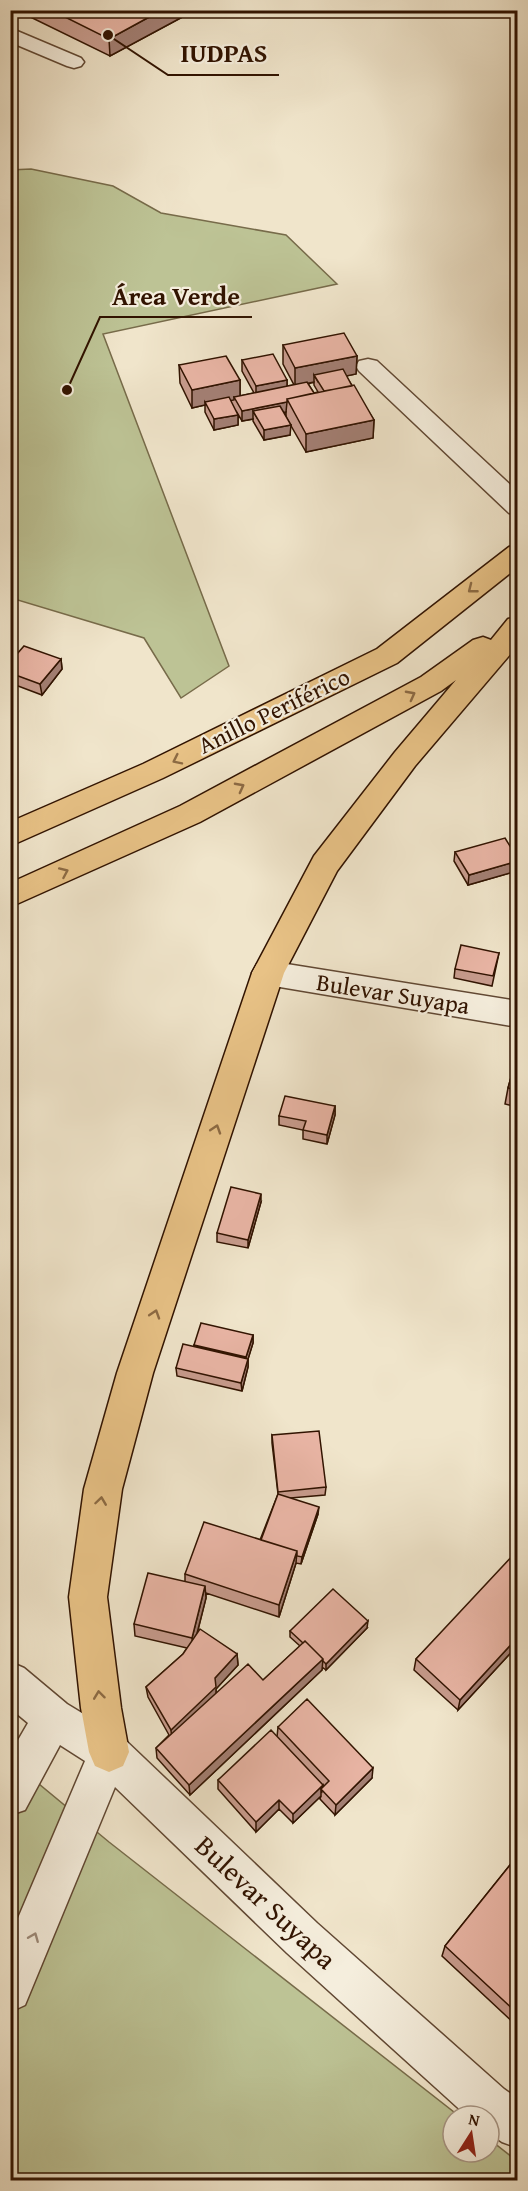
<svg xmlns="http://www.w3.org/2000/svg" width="528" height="2191" font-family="'Gentium Book Plus',serif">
<rect width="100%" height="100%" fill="#f0e5cb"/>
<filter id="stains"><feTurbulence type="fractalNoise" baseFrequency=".00333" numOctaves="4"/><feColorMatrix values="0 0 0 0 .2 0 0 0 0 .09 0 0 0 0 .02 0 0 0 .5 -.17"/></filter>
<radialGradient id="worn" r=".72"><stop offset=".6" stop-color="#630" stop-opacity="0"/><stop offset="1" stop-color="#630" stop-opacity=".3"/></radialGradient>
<path fill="#bdc395" stroke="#776b4a" stroke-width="1.5" d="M31,169l82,17 48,27 125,22 51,49 -234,50 126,332 -48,32 -37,-60 -133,-40 -1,-428z
M10,1760l99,82 350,274h-6v36h36v-13l28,22v19h-506z"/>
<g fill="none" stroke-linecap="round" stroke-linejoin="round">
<g stroke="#614833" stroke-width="3">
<path id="minor" d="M10,28l71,30 3,4 -3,4 -7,2 -7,-2 -57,-24z
M368,359l9,2 141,131v23l-9,-2 -150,-142 -3,-5 3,-5z
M268,961l250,40v26l-250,-42 -11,-3 -5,-9 5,-9z
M10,1662l14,6 43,36 56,34 194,185 187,166 14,10v49l-16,-6 -13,-9v-17h-22l-180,-163 -172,-166 -90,218 -15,7v-75l75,-176 -25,-16 -35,65 -15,5v-61l18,-31 -18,-15z"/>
</g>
<g stroke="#311300" stroke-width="3">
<path id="highway" d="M518,544v23l-121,96 -234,115 -153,68v-24l133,-58 234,-115 132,-102z
M518,617v28l-103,121 -78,105 -53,102 -131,400 -31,116 -15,108 14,111 8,44 -6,14 -14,6 -14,-6 -6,-14 -8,-44 -12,-111 15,-108 33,-116 135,-400 62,-117 81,-104 61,-72 -15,11 -241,131 -190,85v-24l170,-77 241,-129 52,-37 10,-3 8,3 17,-21z"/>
</g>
<use href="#minor" fill="#f5eedd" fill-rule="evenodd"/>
<use href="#highway" fill="#e8c286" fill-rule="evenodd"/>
</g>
<path fill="#c89c8e" stroke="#311300" stroke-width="1.5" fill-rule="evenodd" d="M16,10h172v4l-78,42z
M283,345l74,11 -1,18 -10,2 28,44 -1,18 -67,14 -20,-35v-5l-2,1 6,22 -26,5 -11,-19v-2l-11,2 -6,-10 2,4v10l-24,5 -9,-18v-7l-13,3 -12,-25 -1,-18 61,15v16l14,-3 -12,-22v-11l45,20v6l7,-1 -11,-21zM314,382v3l4,7 -4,1 -6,-9z
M61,659l1,10 -20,26 -32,-12v-21z
M455,852l63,7 -1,12 -49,14 -14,-24z
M499,953l-7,33 -38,-8 1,-9z
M518,1052v55l-13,-3 3,-16z
M335,1106v9l-8,29 -24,-5v-9l-24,-5v-9z
M261,1202l-13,46 -31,-6v-9z
M253,1335v8l-5,16v8l-6,24 -65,-15 -1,-8 18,-21v-2z
M272,1435l54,52 -1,8 -35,3 28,16 -17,50 -5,-1 -17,54 -73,-24v5l-9,36 40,20 1,11 -22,24v4l47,-13 37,-34 -10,-9v-6l77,-3 -41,42 -4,-3v3l-132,125 -33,-37 -1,-10 13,-13 -21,-38 -2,-10 37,-33 4,-6 -52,-12 -1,-12 51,-43v-7l75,-34 18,-46 -6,-51z
M518,1553v92l-60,65 -44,-40 2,-11z
M278,1727l94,51 -37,37 -15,-16 1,-3 -28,27 -14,-14 -23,23 -38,-43v-9l59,-43z
M518,1855v172l-76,-71 3,-10z"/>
<path fill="#a37f74" stroke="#311300" stroke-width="1.5" d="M162,10h26v4l-78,42 -1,-17z
M357,356l-1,18 -38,8 -4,-7v7l-19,4v-18z
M240,380v19l-6,-2v3l-27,5 -2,-3v3l-13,3v-18z
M287,380v10l-31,6v-10z
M287,402l-1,10 -29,6 -4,-7v8l-11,2v-10z
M238,415v10l-24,5v-11z
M374,420l-1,18 -67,14v-18z
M291,425l-1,10 -26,5v-10z
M61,659l1,10 -20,26 -2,-11z
M518,861l-1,10 -49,14 1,-10z
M335,1106v9l-8,29v-9z
M261,1194v8l-13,46v-8z
M253,1335v8l-5,16v8l-6,24 -1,-8 5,-18v-8z
M319,1507l-1,7 -17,50 1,-7z
M297,1551l-1,12 -17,54v-12z
M205,1586l1,12 -13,51 -1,-11z
M368,1621l-1,7 -41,42v-6z
M518,1637v8l-60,65 2,-10z
M237,1654l1,11 -22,24v8l-44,44 -1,-11 44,-52z
M323,1659l-1,11 -132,125 -1,-10z
M373,1768l-1,10 -37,37 1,-10z
M323,1785l-1,6 -1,-2v7l-28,27v-9z
M279,1800v9l-23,23v-10z"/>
<path fill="#e9b5a5" stroke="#311300" stroke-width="1.5" d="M51,10h111l-53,29z
M344,333l13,23 -62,12 -12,-23z
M273,354l14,26 -31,6 -14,-26z
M226,356l14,24 -48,10 -13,-25z
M343,369l9,17 -28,5 -10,-16z
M307,382l7,11 -27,6v3l-45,9 -8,-14z
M354,385l20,35 -68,14 -19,-35z
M229,397l9,18 -24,4 -9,-17z
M280,406l11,19 -27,5 -11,-19z
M24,646l37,13 -21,25 -30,-11v-11z
M505,838l13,21v2l-49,14 -14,-23z
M461,945l38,8 -6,23 -38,-7z
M518,1052v38l-10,-2z
M285,1096l50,10 -8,29 -24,-5 3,-9 -27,-5z
M231,1187l30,7 -13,46 -31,-7z
M201,1323l52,12 -7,22 -52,-12z
M183,1344l65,15 -7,24 -65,-15z
M319,1431l7,56 -48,5 -6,-57z
M278,1494l41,13 -17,50 -5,-1v-5l-36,-11z
M204,1522l93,29 -18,54 -94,-31z
M516,1552l2,1v84l-58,63 -44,-41z
M148,1573l57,13 -13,52 -58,-14z
M333,1589l35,32 -42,43 -3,-3v-2l-18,-18 -2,2 -13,-12z
M200,1629l37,25 -22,24 1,9 -45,43 -25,-43 37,-33z
M305,1641l18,18 -134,126 -33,-37 92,-84 15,16z
M307,1699l66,69 -37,37 -15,-16 8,-8 -51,-54z
M271,1730l52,55 -30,29 -14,-14 -23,22 -38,-42z
M518,1855v159l-73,-68z"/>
<defs><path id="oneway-chevron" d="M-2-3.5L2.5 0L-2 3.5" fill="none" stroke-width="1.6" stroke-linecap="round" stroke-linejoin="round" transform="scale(1.5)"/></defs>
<g stroke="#8c6a43">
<use href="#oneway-chevron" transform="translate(472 589) rotate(142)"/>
<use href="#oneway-chevron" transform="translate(411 695) rotate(-28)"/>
<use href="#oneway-chevron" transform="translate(177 760) rotate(154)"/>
<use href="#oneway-chevron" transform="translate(240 787) rotate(-28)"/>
<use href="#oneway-chevron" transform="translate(64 872) rotate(-24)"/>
<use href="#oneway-chevron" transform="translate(216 1129) rotate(-72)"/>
<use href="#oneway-chevron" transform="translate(155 1314) rotate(-72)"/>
<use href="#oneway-chevron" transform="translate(101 1501) rotate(-82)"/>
<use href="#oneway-chevron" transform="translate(99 1695) rotate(-97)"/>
</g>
<use stroke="#9d8b7a" href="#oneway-chevron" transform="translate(34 1937) rotate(-68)"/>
<g text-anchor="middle" stroke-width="4.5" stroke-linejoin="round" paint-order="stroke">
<g font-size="24" fill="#311300" stroke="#f5eedd">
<text transform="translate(274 711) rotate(-26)" y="8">Anillo Periférico</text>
<text transform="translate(393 994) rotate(9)" y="8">Bulevar Suyapa</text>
</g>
<g font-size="28" fill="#311300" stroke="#f5eedd">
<text transform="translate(266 1902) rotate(43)" y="10">Bulevar Suyapa</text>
</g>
</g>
<path fill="none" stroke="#311300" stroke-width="2" d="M108 35L168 75H279M67 390L100 317H252"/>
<g fill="#311300" stroke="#f5eedd" stroke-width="2">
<circle cx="108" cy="35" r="6"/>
<circle cx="67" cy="390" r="6"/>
</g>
<g font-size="26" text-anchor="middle" font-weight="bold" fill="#311300" stroke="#f5eedd" stroke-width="4.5" stroke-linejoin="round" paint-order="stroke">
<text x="224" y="62">IUDPAS</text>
<text x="176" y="305">Área Verde</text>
</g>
<rect width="528" height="2191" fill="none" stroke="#f0e5cb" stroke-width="36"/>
<rect x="12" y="12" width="504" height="2167" fill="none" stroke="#311300" stroke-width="3"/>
<rect x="18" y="18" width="492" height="2155" fill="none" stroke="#311300" stroke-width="1.5"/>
<g transform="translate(471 2134) rotate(12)"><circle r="28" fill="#f5eedd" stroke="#a79685" stroke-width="1.5"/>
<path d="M0-4.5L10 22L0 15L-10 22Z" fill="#8f2418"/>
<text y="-9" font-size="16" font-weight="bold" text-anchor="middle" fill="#311300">N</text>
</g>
<rect width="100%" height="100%" filter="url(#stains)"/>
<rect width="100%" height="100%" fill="url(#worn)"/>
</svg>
